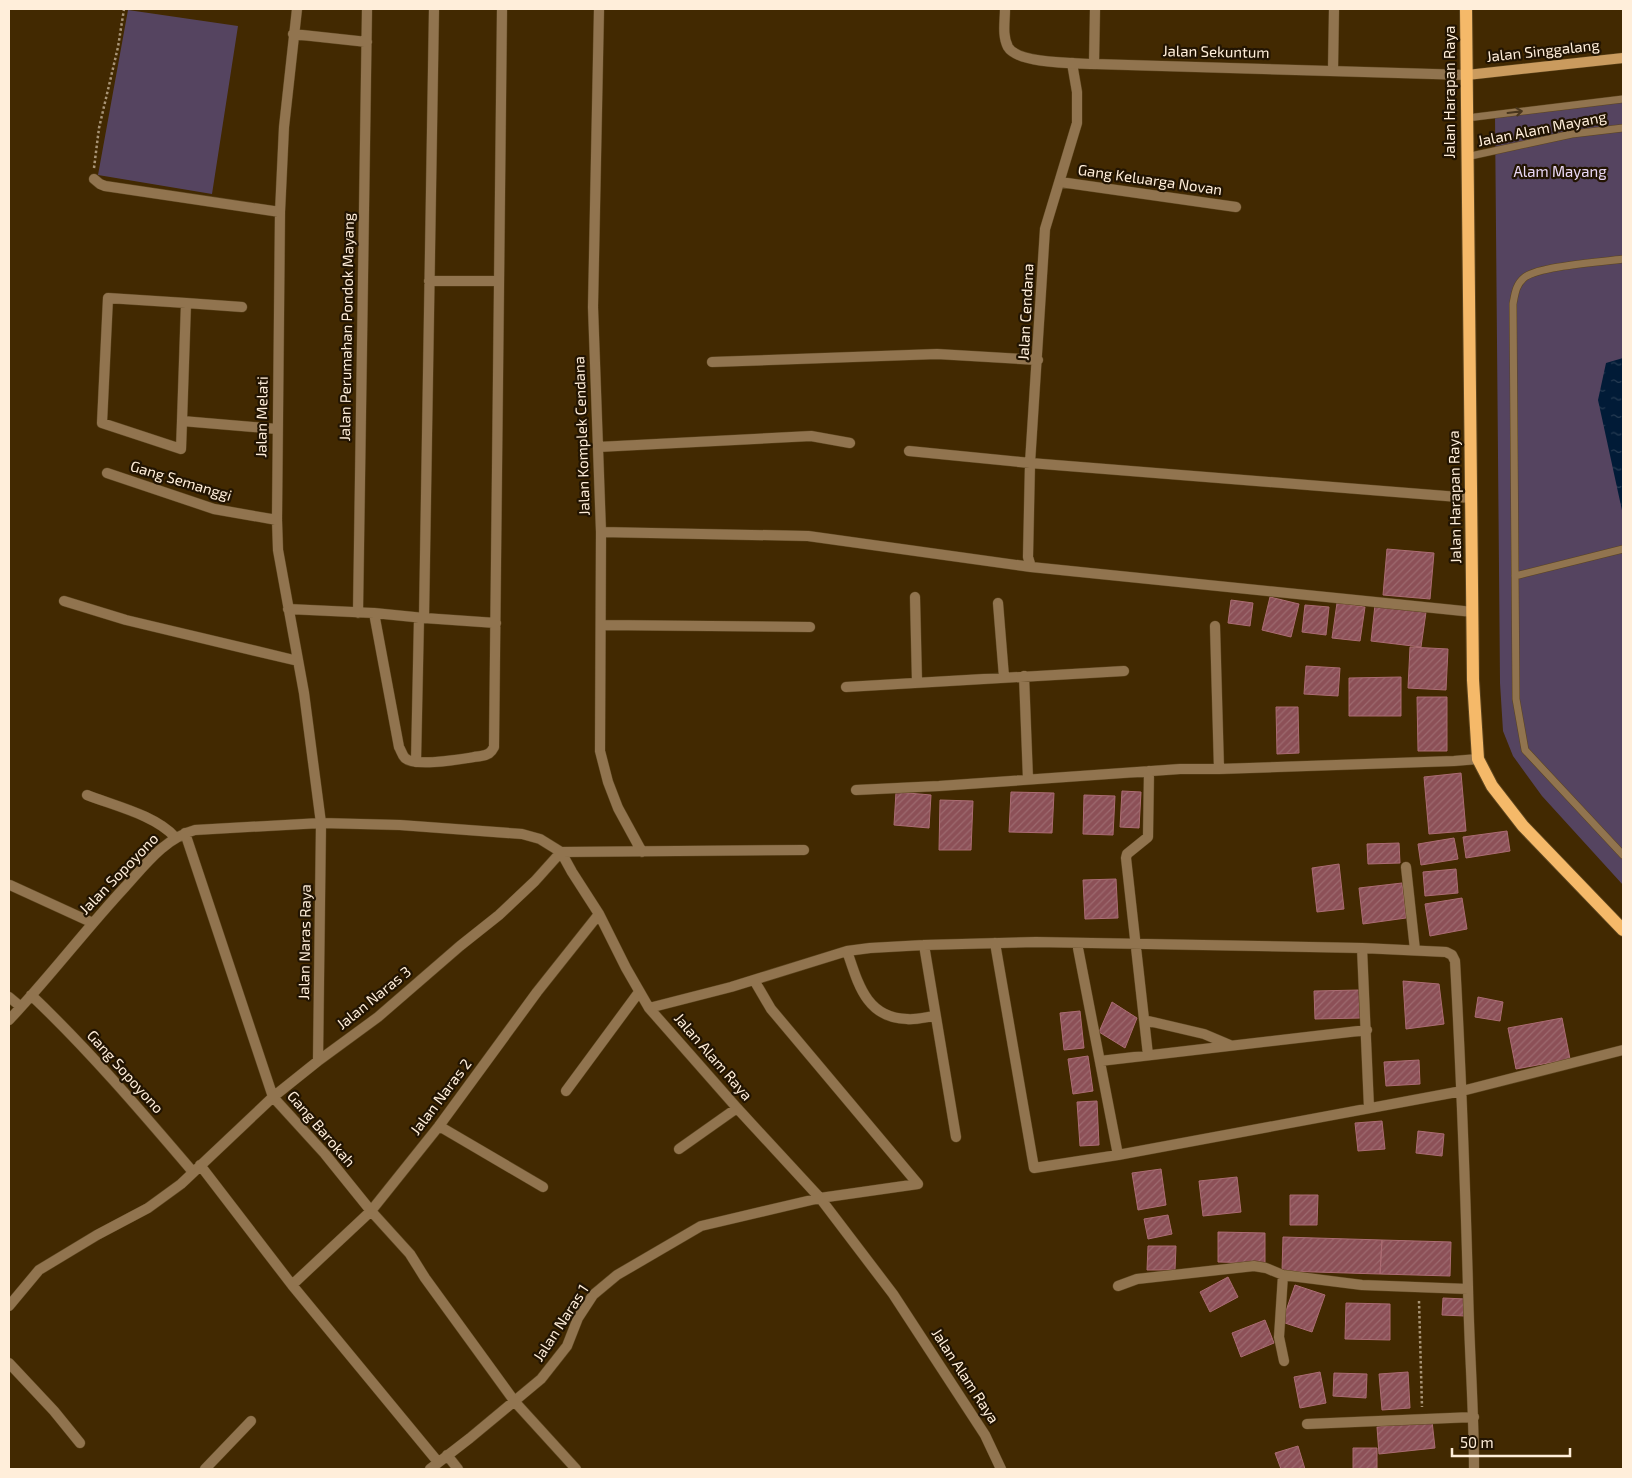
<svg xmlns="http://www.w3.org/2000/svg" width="1632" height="1478" font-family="'Exo 2',sans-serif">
<defs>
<pattern id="water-ripples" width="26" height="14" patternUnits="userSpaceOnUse" patternTransform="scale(1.25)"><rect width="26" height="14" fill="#011b37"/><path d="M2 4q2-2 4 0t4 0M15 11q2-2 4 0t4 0" fill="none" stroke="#273c53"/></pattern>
<pattern id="building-hatch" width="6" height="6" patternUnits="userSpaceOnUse" patternTransform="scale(1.25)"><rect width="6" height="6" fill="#8c5057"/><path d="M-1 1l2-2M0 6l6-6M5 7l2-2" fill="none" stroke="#9d6a6f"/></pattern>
</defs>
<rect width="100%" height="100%" fill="#422901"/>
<path fill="#554460" d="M128,10l110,16 -26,168 -114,-19z
M1623,99v786l-81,-89 -29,-40 -10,-25 -3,-48 -5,-567z"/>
<path fill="url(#water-ripples)" d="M1623,358v157l-25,-115 8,-37z"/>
<path fill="url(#building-hatch)" stroke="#ab6c73" d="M1387,549l47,4 -4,46 -47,-4z
M1270,597l29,7 -8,33 -29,-7z
M1231,600l22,3 -3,23 -22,-3z
M1337,603l28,4 -5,34 -28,-3z
M1305,605l24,2 -3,28 -24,-3z
M1375,605l51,7 -5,35 -50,-6z
M1410,647l38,2 -2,41 -38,-2z
M1306,666l34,2 -2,28 -34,-2z
M1401,677v39h-52v-38z
M1417,697h30v54h-29z
M1276,707h22l1,46 -22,1z
M1461,773l5,58 -37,3 -5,-57z
M1122,791l19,1 -2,36 -19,-1z
M896,792l35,3 -2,33 -35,-3z
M1011,792l43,1 -2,40 -43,-1z
M1084,795l31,1 -2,39 -30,-1z
M940,800l33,1 -2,49h-32z
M1507,831l3,20 -44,7 -3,-21z
M1454,838l4,21 -37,6 -3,-21z
M1399,843l1,20 -32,1 -1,-20z
M1339,864l5,45 -27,3 -5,-44z
M1456,869l2,24 -33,3 -2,-24z
M1116,879l2,39 -33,1 -2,-39z
M1402,883l4,35 -43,6 -4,-36z
M1462,898l5,31 -37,7 -5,-32z
M1403,981l36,3 5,40 -38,5z
M1360,990l1,28 -46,1 -1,-28z
M1478,997l25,5 -3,19 -25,-4z
M1112,1002l25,16 -12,30 -26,-16z
M1080,1011l4,37 -20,2 -4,-37z
M1562,1018l8,41 -54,10 -8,-41z
M1088,1056l5,35 -20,3 -5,-35z
M1419,1060l1,24 -34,2 -2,-24z
M1097,1101l2,44 -19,1 -3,-44z
M1382,1121l3,28 -27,2 -3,-28z
M1418,1131l26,3 -2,22 -26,-3z
M1161,1169l5,36 -28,5 -6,-37z
M1237,1177l4,35 -38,4 -4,-35z
M1290,1195h28l-1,30h-27z
M1168,1215l4,19 -24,5 -4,-20z
M1218,1232l47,1v30l-47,-1z
M1283,1237l99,3 -2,34 -98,-3z
M1382,1240l69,2 -1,34 -70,-2z
M1148,1246h28l-1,24h-28z
M1228,1277l10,20 -28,15 -10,-20z
M1295,1285l30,10 -13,37 -30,-10z
M1443,1298l23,1 -1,17 -23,-1z
M1346,1303l44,1v36l-45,-1z
M1265,1320l9,23 -33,14 -9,-24z
M1320,1372l6,31 -26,5 -6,-31z
M1408,1372l2,36 -28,2 -3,-36z
M1334,1373l33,1 -1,24 -33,-2z
M1432,1421l3,27 -56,6 -2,-27z
M1298,1446l7,23h-24l-6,-16z
M1353,1448h24v21h-24z"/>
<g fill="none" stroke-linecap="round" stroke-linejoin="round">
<g stroke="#5c451f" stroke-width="8">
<path id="service" d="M1467,118l156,-19
M1466,157l106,-23 51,-6
M1623,259c-21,3 -83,7 -98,18 -9,7 -10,16 -12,27l3,395 9,51 98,105
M1515,576l108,-27"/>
</g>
<g stroke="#5c451f" stroke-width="11">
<path id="minor" d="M297,9l-13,118 -4,85 -3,308 1,30 26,143 17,130 -3,238
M599,9l-6,298 8,225 -1,219 8,31 10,26 24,44
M293,34l74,8
M1094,64l1,-55
M1333,70l1,-61
M94,179l6,5 5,2 175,26
M1060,182l176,25
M429,281h70
M186,303l56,4
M712,362l225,-8 101,6
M182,421l-1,28 -79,-26 6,-125 78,5 -4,118 95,8
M598,447l213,-11 39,7
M909,451l121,12 441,35
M107,473l107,36 63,11
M601,532l207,4 223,31 442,45
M1031,567l-3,-10 2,-94 15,-234 32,-106v-31l-5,-29
M915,597l2,85
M64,601l62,19 172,41
M998,603l6,74
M288,609l86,4 50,5 10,-609
M358,613l9,-604
M374,613l25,134c2,3 3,8 6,11 10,10 61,0 76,-2 7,-1 10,-3 13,-9l8,-738
M424,618l72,5
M601,625l209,2
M1215,626l4,143
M1024,676l4,103
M846,687l278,-16
M416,762l3,-144
M856,790l83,-4 241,-17h39l235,-8 24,-2
M87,795c28,11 68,20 88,42
M185,833l88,264 52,57 46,57 39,43 15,24 90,124 61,67
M1406,867l9,83
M10,885l83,38
M995,943l39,225 84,-13 344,-64 161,-41
M1077,943l41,212
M924,945l32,192
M1362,948l7,160
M847,951c11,32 19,67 60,68 9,1 19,-2 28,-3
M754,980l17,29 147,175
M31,995c58,55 110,116 162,177
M9,997l12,10
M649,1008l82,-21 116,-36 23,-3 54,-3 112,-3 326,6 84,4 6,3 3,6c6,109 10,217 13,326 1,61 6,121 6,182
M9,1020c40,-42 76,-90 116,-133 20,-22 40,-49 70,-57l126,-7 79,2 122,9 18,5 21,13 11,20 27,42 27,54 23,40 88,100 83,90 73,96 92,141 16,34
M1144,1020l60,14 26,11
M1148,1055l-22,-197 1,-4 21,-17 1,-66
M1100,1061l267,-31
M566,1091l73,-99
M439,1126l104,61
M679,1149l58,-41
M200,1165l92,120 146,177
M1283,1275l-4,62 5,24
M292,1285l79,-74 68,-85 98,-134 62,-78
M1118,1286l19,-7 117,-13 12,2 17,7 79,10 106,4
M9,1306l30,-36 58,-35 51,-27 33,-24 92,-87 45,-36 60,-44 82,-71 39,-31 36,-34 26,-29 243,-2
M9,1363l45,48 26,32
M1307,1424l167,-7
M447,1455l11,14
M205,1469l46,-48
M430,1469l40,-31 71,-59 26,-33 11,-28 15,-23 24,-20 84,-49 119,-28 98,-14"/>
</g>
<g stroke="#5c451f" stroke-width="11">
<path id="tertiary" d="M1005,9c0,12 -3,27 3,38 10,17 67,16 86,17l373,11"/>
</g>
<g stroke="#5c451f" stroke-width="11">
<path id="secondary" d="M1467,75l156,-17"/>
</g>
<g stroke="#5c451f" stroke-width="14">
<path id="primary" d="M1466,9l7,671 5,79 14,27 31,40 100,104"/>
</g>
<path stroke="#a99577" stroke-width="2.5" stroke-dasharray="2.5 2.5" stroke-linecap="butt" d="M94,168l5,-40 19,-81 6,-38
M1419,1301l3,106"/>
<use href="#service" stroke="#91744f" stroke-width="7"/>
<use href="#minor" stroke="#91744f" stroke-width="10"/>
<use href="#tertiary" stroke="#91744f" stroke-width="10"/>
<use href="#secondary" stroke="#ca9b5e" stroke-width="10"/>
<use href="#primary" stroke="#f5b969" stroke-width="12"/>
</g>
<defs><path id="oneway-shaft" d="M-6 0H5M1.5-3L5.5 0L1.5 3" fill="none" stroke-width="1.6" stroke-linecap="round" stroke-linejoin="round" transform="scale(1.25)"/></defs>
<use stroke="#49361d" href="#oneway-shaft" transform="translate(1515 112) rotate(-7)"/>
<g text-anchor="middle" stroke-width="4.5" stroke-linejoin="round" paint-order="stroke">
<g font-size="15" fill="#ffeeda" stroke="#221402">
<text transform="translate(1543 51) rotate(-6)" y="5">Jalan Singgalang</text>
<text transform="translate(1216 52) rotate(1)" y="5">Jalan Sekuntum</text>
<text transform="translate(1450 92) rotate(-90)" y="5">Jalan Harapan Raya</text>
<text transform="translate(1542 129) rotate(-11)" y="5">Jalan Alam Mayang</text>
<text transform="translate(1150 180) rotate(8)" y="5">Gang Keluarga Novan</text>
<text transform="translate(1026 312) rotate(-87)" y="5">Jalan Cendana</text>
<text transform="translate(347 327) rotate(-89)" y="5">Jalan Perumahan Pondok Mayang</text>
<text transform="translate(262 417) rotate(-89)" y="5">Jalan Melati</text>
<text transform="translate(582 436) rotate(-92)" y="5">Jalan Komplek Cendana</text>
<text transform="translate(181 481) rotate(17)" y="5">Gang Semanggi</text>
<text transform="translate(1455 497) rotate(-91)" y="5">Jalan Harapan Raya</text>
<text transform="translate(119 874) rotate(-46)" y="5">Jalan Sopoyono</text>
<text transform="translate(305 942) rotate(-89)" y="5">Jalan Naras Raya</text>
<text transform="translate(374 998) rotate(-39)" y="5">Jalan Naras 3</text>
<text transform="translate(713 1057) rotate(49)" y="5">Jalan Alam Raya</text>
<text transform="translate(125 1072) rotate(48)" y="5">Gang Sopoyono</text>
<text transform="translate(441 1097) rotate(-53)" y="5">Jalan Naras 2</text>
<text transform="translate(321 1129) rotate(49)" y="5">Gang Barokah</text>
<text transform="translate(561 1323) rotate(-57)" y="5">Jalan Naras 1</text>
<text transform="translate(965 1376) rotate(57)" y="5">Jalan Alam Raya</text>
</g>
<g font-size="15" fill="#ead8f5" stroke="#221402">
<text x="1560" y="177">Alam Mayang</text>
</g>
</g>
<rect width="1632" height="1478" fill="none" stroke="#ffeeda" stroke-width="20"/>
<path d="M1452 1448v8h118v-8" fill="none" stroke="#ffeeda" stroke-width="2.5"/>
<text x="1460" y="1448" font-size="15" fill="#ffeeda" stroke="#221402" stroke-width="4" paint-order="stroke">50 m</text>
</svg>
